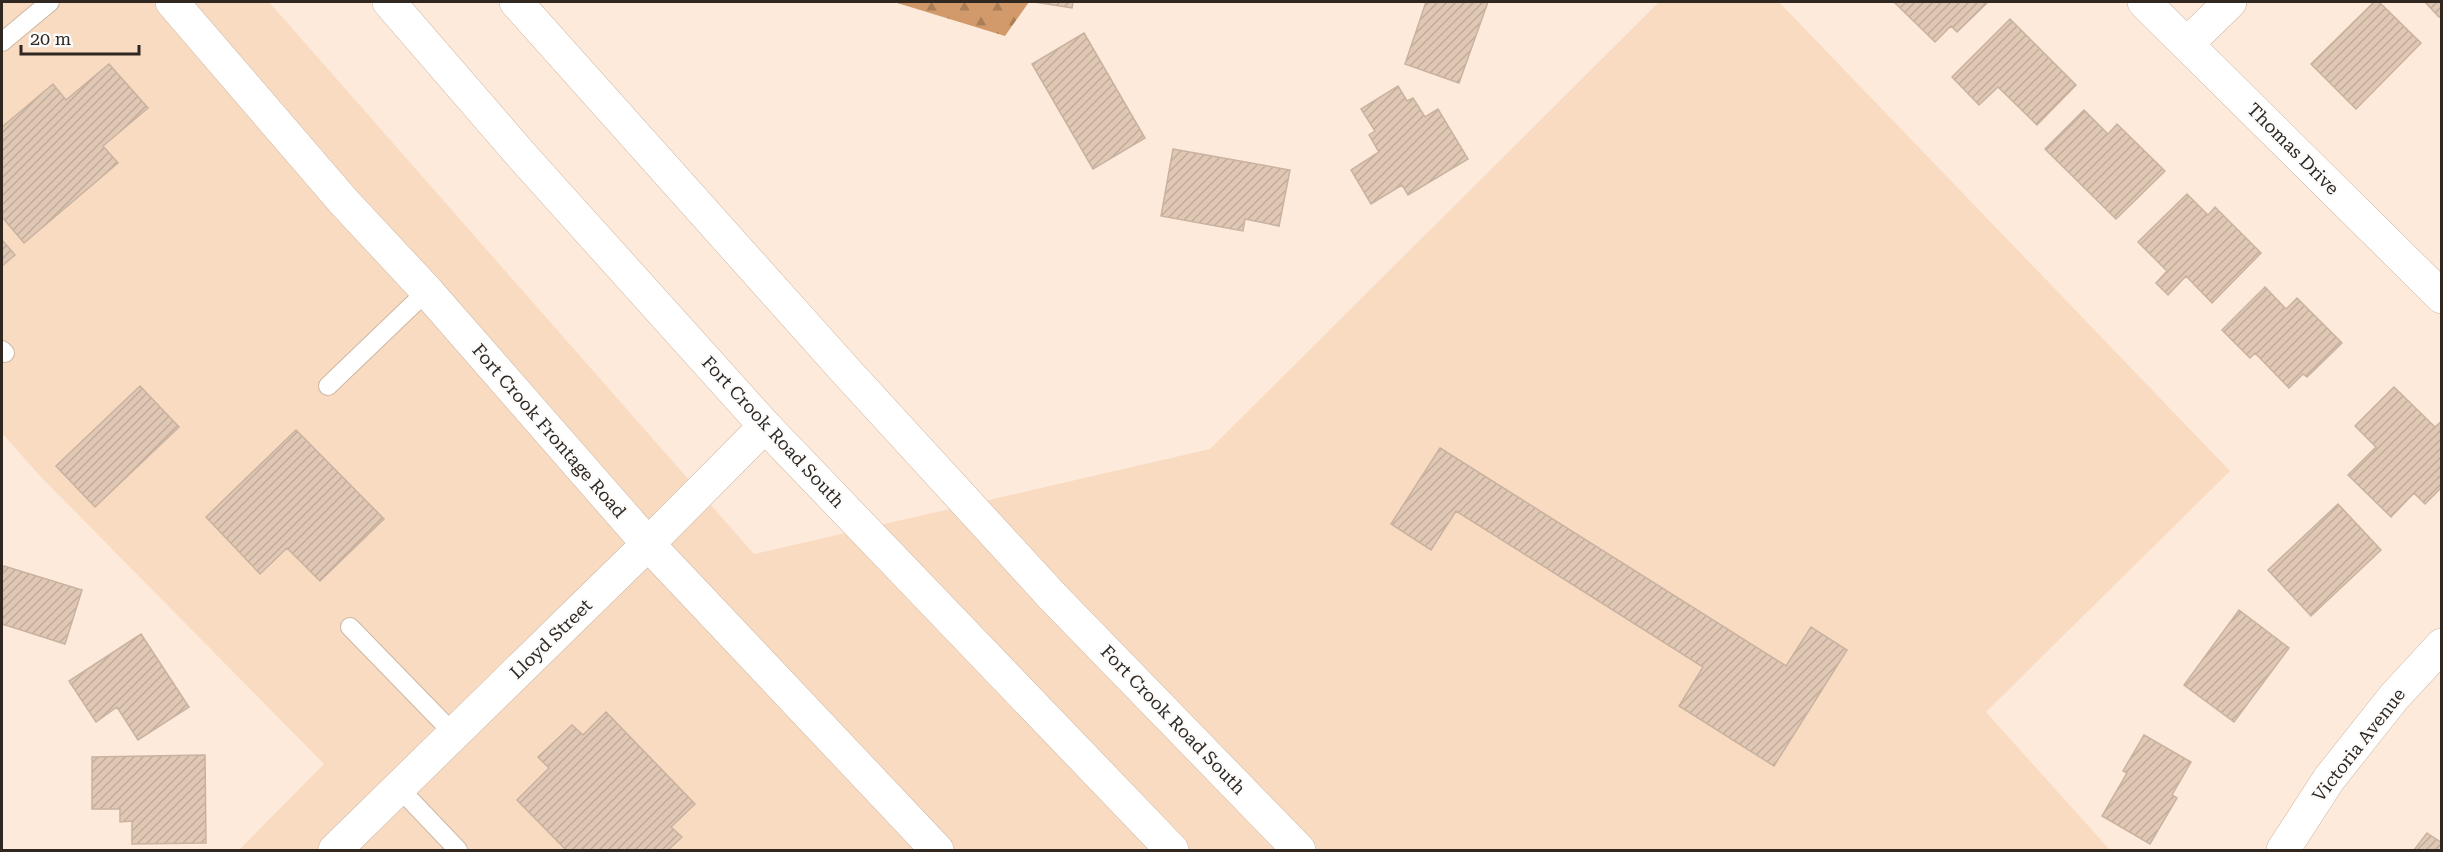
<svg xmlns="http://www.w3.org/2000/svg" width="2443" height="852" font-family="'Roboto Serif',serif">
<defs>
<pattern id="forest-firs" width="22" height="20" patternUnits="userSpaceOnUse" patternTransform="scale(1.5)"><rect width="22" height="20" fill="#d29a6a"/><path d="M5 1l3.5 6h-7zM16 11l3.5 6h-7z" fill="#ab7e57"/></pattern>
<pattern id="building-hatch" width="6" height="6" patternUnits="userSpaceOnUse" patternTransform="scale(1.5)"><rect width="6" height="6" fill="#e0c8b5"/><path d="M-1 1l2-2M0 6l6-6M5 7l2-2" fill="none" stroke="#c0ac9b"/></pattern>
</defs>
<rect width="100%" height="100%" fill="#feeada"/>
<path fill="#f9dbc2" d="M2,2h267l485,552 456,-105 449,-447h120l451,469 -244,241 124,138h-1871l85,-86 -284,-288 -38,-43z"/>
<path fill="url(#forest-firs)" d="M894,2h135l-24,34z"/>
<path fill="url(#building-hatch)" stroke="#c9b29f" stroke-width="1.5" d="M1034,2h39l-1,6z
M1426,2h62l-29,81 -54,-19z
M1894,2h94l-31,30 -6,-6 -16,16z
M2374,2h5l42,41 -65,66 -45,-45z
M2425,2h17v13l-3,2z
M2010,19l66,66 -39,40 -39,-38 -19,18 -27,-28z
M1084,33l61,105 -52,31 -61,-105z
M109,64l39,44 -45,38 15,17 -94,80 -22,-26v-90l51,-43 13,16z
M1398,86l9,15 6,-3 12,19 13,-8 30,50 -60,36 -6,-10 -31,19 -20,-34 28,-18 -10,-17 6,-4 -14,-22z
M2084,110l24,24 9,-10 48,47 -49,48 -71,-70z
M1173,149l117,21 -11,56 -34,-7 -2,12 -82,-15z
M2187,194l21,21 7,-8 46,46 -49,50 -26,-27 -18,19 -12,-12 11,-12 -29,-29z
M2,240l13,15 -13,11z
M2265,287l21,22 11,-11 45,45 -35,34 -4,-3 -14,14 -34,-35 -5,5 -28,-28z
M140,386l39,41 -84,80 -39,-41z
M2394,387l41,40 7,-6v66l-17,17 -11,-11 -23,24 -43,-42 28,-28 -21,-21z
M296,430l88,89 -64,62 -33,-33 -27,26 -54,-57z
M1440,448l346,218 25,-39 36,23 -73,116 -95,-60 24,-39 -247,-156 -25,39 -40,-26z
M2338,504l43,46 -70,66 -43,-46z
M4,566l78,24 -17,54 -63,-20v-52z
M2239,610l50,38 -55,74 -50,-37z
M141,634l48,73 -51,33 -21,-33 -21,15 -27,-41z
M606,712l89,92 -24,23 11,10 -14,13h-102l-49,-50 32,-32 -11,-11 34,-32 11,10z
M2144,735l47,27 -19,33 5,3 -27,46 -48,-28 25,-43 -4,-2z
M205,755l1,88 -74,1v-23l-12,1v-13h-28v-52z
M2427,833l15,10v7h-28z"/>
<g fill="none" stroke-linecap="round" stroke-linejoin="round">
<g stroke="#cdb6a3" stroke-width="20">
<path id="service" d="M2,42l48,-40
M2,350l3,3
M328,386l99,-95
M350,627l104,107
M399,788l59,62"/>
</g>
<g stroke="#cdb6a3" stroke-width="34">
<path id="minor" d="M172,2l172,200 83,89 221,253 289,306
M2144,2l298,295
M2187,44l43,-42
M335,850l313,-306 117,-118
M2283,850l46,-71 65,-82 48,-52"/>
</g>
<g stroke="#cdb6a3" stroke-width="34">
<path id="primary" d="M389,2l134,155 242,269 407,424
M516,2l329,368 207,226 247,254"/>
</g>
<use href="#service" stroke="#fff" stroke-width="18"/>
<use href="#minor" stroke="#fff" stroke-width="33"/>
<use href="#primary" stroke="#fff" stroke-width="33"/>
</g>
<g text-anchor="middle" stroke-width="4.5" stroke-linejoin="round" paint-order="stroke">
<g font-size="18" fill="#302720" stroke="#fbfbfb">
<text transform="translate(2293 149) rotate(45)" y="6">Thomas Drive</text>
<text transform="translate(549 431) rotate(49)" y="6">Fort Crook Frontage Road</text>
<text transform="translate(773 432) rotate(47)" y="6">Fort Crook Road South</text>
<text transform="translate(551 639) rotate(-44)" y="6">Lloyd Street</text>
<text transform="translate(1173 720) rotate(46)" y="6">Fort Crook Road South</text>
<text transform="translate(2359 745) rotate(-52)" y="6">Victoria Avenue</text>
</g>
</g>
<rect width="2443" height="852" fill="none" stroke="#302720" stroke-width="6"/>
<path d="M21 45v9h118v-9" fill="none" stroke="#302720" stroke-width="3"/>
<text x="30" y="45" font-size="18" fill="#302720" stroke="#fbfbfb" stroke-width="4.5" paint-order="stroke">20 m</text>
</svg>
